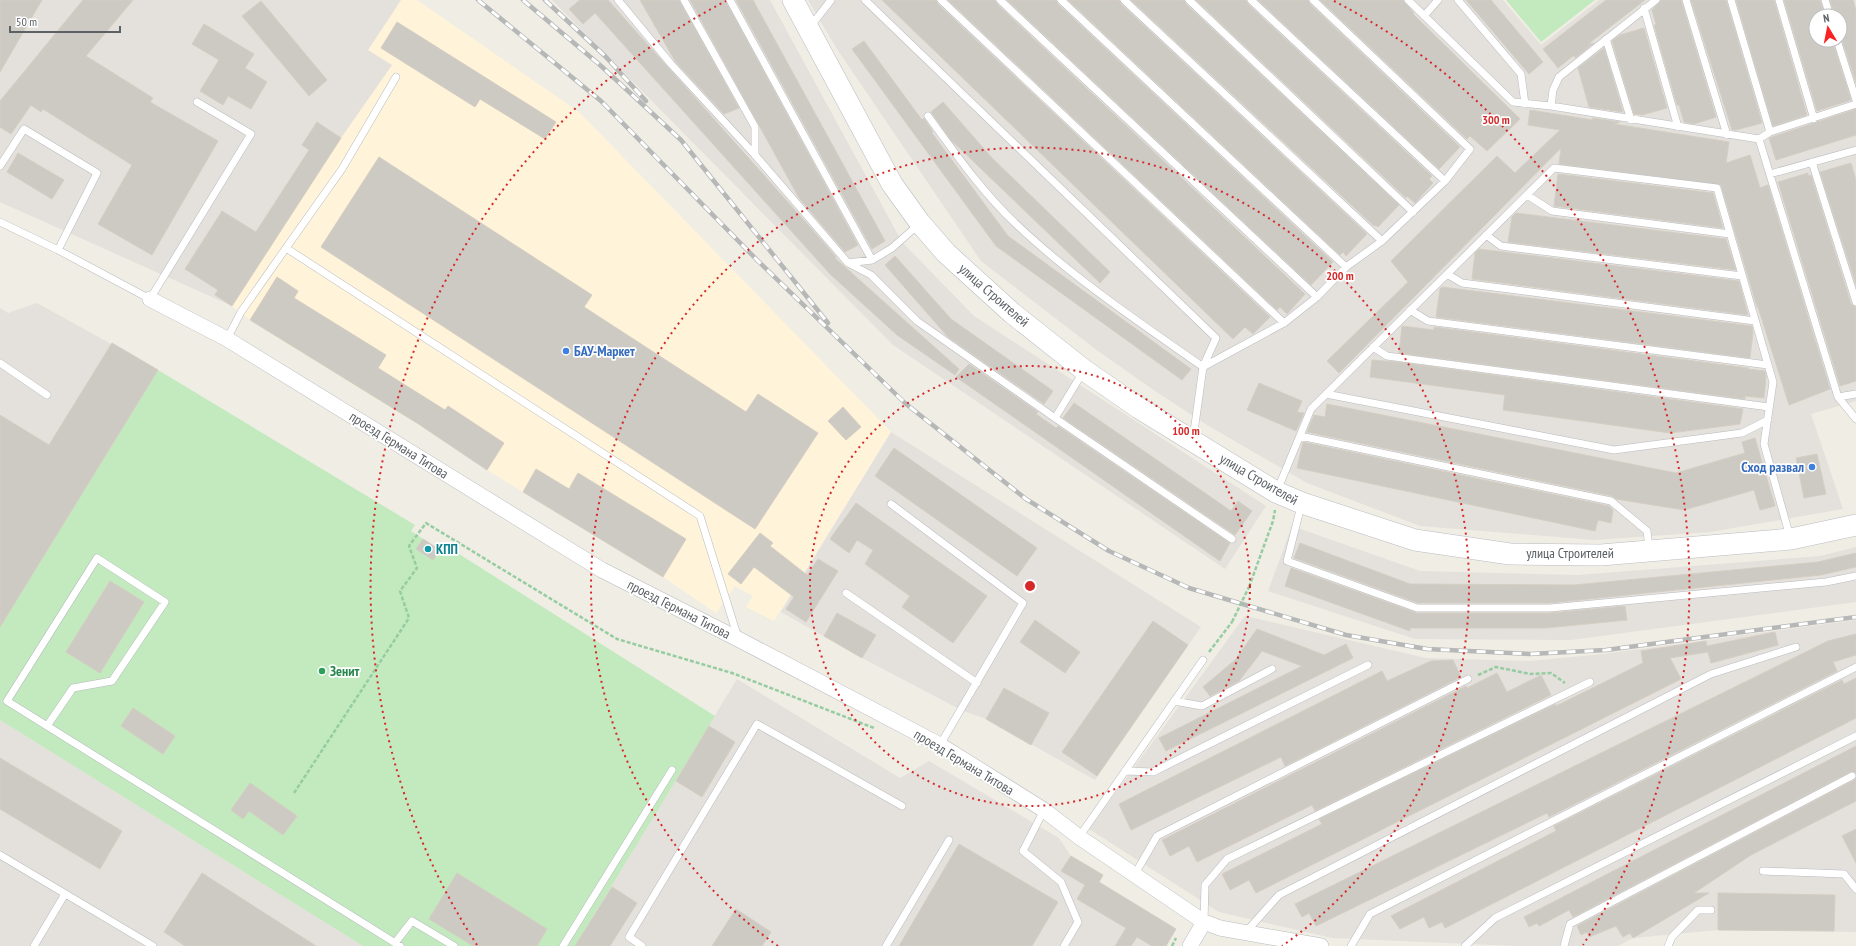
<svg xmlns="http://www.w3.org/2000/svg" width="1856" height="946" font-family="'PT Sans Narrow',sans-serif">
<rect width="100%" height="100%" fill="#f0ede4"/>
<path fill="#fff4da" d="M401,0h16l162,112 312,320 -117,189 -28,-14 7,-11 -18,-10 -19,27 -53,-36 -176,-107 -57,-38 -149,-92 -31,-20 -18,-14 109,-168 50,-72 -23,-16z"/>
<path fill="#e4e0dc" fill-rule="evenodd" d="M0,0h401l-33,50 24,15 -51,73 -109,168 -232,-104z
M552,0h218l132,242 72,74 292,190 -41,63 -332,-224z
M808,0h695l38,45 58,-45h257v401l-45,13 32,95 -133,23 -116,8 -174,-14 -113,-43 -100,-58 -52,-34 -57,-40 -117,-90 -144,-212zM1816,16h24v24h-24z
M37,303l121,67 -158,257v-319l8,5z
M891,432l310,195 -106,153 -109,-61 -25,-9 -99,-52 -81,-46z
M1292,526l128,45 157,4 243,-19 36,-9v55l-285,38 -156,-1 -147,-48z
M1245,616l181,42 104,3 73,-7 253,-34v312l-138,-2 -85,8 -15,8h-103l-183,-8 -113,-26 -130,-83z
M737,679l163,99 29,-17 130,77 12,18 32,19 -4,8 77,46 -10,17h-591z
M0,720l363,226h-363z"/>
<path fill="#c2eabe" d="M1506,0h89l-54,42z
M158,370l257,155 -4,6 29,19 4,2 4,-5 267,169 -140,230h-212l-363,-226v-93z"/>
<path fill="#cdc9c3" stroke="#d5cec2" d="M0,0h42l-42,72z
M83,0h50l-47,56 67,42 -3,4 68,39 -66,114 -54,-31 34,-59 -89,-56 -2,3 -10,-7 -20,29 -11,-7v-26z
M580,0h28l202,227 26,30 -1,1 124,111 -4,6 -58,-40 -67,-61 -235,-261 -12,11 -14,-15z
M640,0h39l60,108 -15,6 -49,-53z
M690,0h35l133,245 -13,7 -46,-54z
M736,0h17l132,241 -13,8 -5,-9z
M882,0h54l2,4 332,313 -17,17 -8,-7 -12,12z
M948,0h47l2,4 308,290 -18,20 -7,-7 -3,3z
M1007,0h49l2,4 275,258 -22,23z
M1068,0h51l2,4 246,230 -21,22 -3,-4 -3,3z
M1131,0h53l2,4 213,201 -21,22 -3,-2 -1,1z
M1196,0h50l2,4 184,172 -3,3 4,4 -18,20 -8,-7 -1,2z
M1258,0h50l2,4 150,143 -21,22z
M1320,0h83l11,13 -1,1 107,105 -33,32 -17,-15 -3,3z
M1466,0h25l52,62 -14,12z
M1606,0h39l-57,44 6,-1 -19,15 -1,-3 -16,13 -15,-19z
M1661,0h20l35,117 -22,7 -10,-2 -5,-17h-2l-23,-80 2,-1 -4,-14z
M1691,0h35l36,123 -26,7h-4z
M1736,0h38l33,115 -34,11z
M1784,0h36l5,16h-9v24h16l19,60 -34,11z
M1830,0h23l3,10v73l-14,-43h2l-4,-14v-10h-5z
M261,1l66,79 -18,16 -67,-80z
M397,22l159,100 -11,17 -65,-40 -5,8 -94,-59z
M204,24l50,30 -9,14 22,14 -16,27 -23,-13 -5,9 -23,-14 19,-31 -27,-16z
M1644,28l23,80 -25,7 -8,-1 -22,-73 8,-6z
M864,41l58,79 2,-2 9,14 -1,1 76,103 183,133 -9,11 -186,-134 -144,-197z
M1604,48l19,64 -34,-5 -11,-39z
M943,102l49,56 118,114 -10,11 -149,-143 -20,-28z
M1856,109v26l-80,25 -7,-22z
M1530,110l63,10 -1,-2 28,4 -6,2 115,18 -3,21 24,-8 10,33 8,-3 62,204 -41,16 -32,-101v3l-36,-122 -162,-21 2,-16 -222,225 -12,-12 81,-79 -17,-21 106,-105 18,17 45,-43 -32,-5z
M317,122l24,16 -109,168 -17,-11 3,-5 -33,-21 37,-58 34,21 53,-82 -7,-5z
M18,153l46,27 -12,19 -45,-27z
M379,157l213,138 -8,12 162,105 12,-18 60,39 -63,96 -434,-282z
M1851,163l5,17v105l-36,-113z
M1808,173v3l3,-1 40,129 5,3v74l-16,5 -62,-204z
M1558,174l155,19 10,35 -169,-22z
M1516,213l210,26 10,31 -228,-28 4,-25z
M1479,249l260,32 9,34 -276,-36 3,-26z
M895,256l56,63 102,72 -9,13 -96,-67 -63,-72z
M277,277l21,14 -4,7 92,57 -8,13 67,42 3,-4 56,37 -17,27 -67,-45 -170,-105z
M1442,287l310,39 1,6 -3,26 -314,-41 4,-28z
M1402,326l32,4v-3l314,41v1l17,2 1,6 -2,21 -19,-2v3l-346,-46z
M112,343l46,27 -158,257v-212l49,30z
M1372,360l25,2 346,47 -3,15 -70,9 -167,-23 2,-15 -135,-18z
M969,364l69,48 -2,2 20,14 2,-2 172,117 -10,18 -264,-184z
M1259,383l43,18 -5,11 7,1 -8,18 -49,-21z
M1074,403l157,108 7,-10 14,10 -17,24 -172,-117z
M1327,404l349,69 69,-20 -3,-11 13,-4 20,68 -15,4 -6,-20 -70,20 -68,-11 -4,-3 -305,-64 7,-17 11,2z
M843,407l18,20 -15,13 -18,-19z
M1303,442l306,64 4,4 -2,13 -13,-3 -3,11 -298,-63z
M894,448l143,100 -20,28 -142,-100z
M1817,454l9,40 -22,4 -8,-40z
M536,469l33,20 9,-16 108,66 -23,38 -140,-85z
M856,503l131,93 -34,47 -51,-36 8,-11 -45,-32 8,-14 -16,-10 -8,13 -19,-14z
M760,533l13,10 -3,3 37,29 11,-16 20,12 -32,51 -20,-13 8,-12 -40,-30 -13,17 -13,-10z
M423,539l17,11 -7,10 -17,-11z
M1300,543l110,41 164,1 244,-23 38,-9v14l-35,8 -271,28h-132l-124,-45z
M1291,568l126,45h133l75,-7 2,14 -81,8h-136v3l-125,-45z
M110,581l34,21 -44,71 -34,-21z
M837,613l39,22 -14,23 -38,-22z
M1035,620l45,32 -15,21 -45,-31z
M1153,621l35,24 -91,131 -35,-24z
M1257,629l67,26 22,-11 7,14 -187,93 -7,-13 143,-72 -40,-15 -23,30 -29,15 -7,-9 32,-27z
M1775,632l3,13 -67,18 -3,-11 -38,6 11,21 -425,214 -7,-13 -19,10 -8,-16 100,-50 -3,-5 237,-115v2l87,-43 -2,-12 65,-10 1,5z
M1856,634v21l-23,7 4,9 -288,146 -2,-4 -231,113 -7,-13 -7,4 -7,-13 533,-263z
M1453,660l8,17 -176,89 -4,-9 -150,73 -12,-26 263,-133 5,10 44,-20z
M1497,673l10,19 34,-17 10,20 -236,116 -3,-6 -115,57 -8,-16 -19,10 -8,-16 304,-154 1,2z
M1856,678v40l-411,210 -3,-6 -13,6 -5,-11 -24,12 -9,-13 165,-85 -2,-5 288,-146 2,4z
M1004,688l45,25 -18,32 -45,-26z
M133,708l42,28 -12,18 -42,-28z
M709,726l26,16 -33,55 -26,-16z
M1856,746v27l-6,-1 -277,145 -4,-7 -30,16 -2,-3 -8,4 -5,-10z
M0,758l122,73 -22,38 -100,-60z
M1856,779v22l-105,54 -57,38h15l-76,45 -3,-5 -7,4 -7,-11 -27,11 -2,-5 -6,3 -4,-9z
M250,783l47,33 -14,19 -34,-24 -6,8 -12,-9z
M1856,829v34l-14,-27z
M959,844l99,58 -26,44h-133z
M1071,856l32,19 -4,7 77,47 -10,17h-14l-15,-9 -6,9h-16l11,-18 -49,-29 8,-14 -24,-14z
M202,873l114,73h-131l-21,-14z
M457,873l90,56 -10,17h-64l-44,-27z
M612,887l25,16 -27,43h-35z
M1718,893l117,2 -1,36 -116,-1z
M736,909l35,23 -9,14h-50z"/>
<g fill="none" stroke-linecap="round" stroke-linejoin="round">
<g stroke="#b7bbbf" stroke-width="8">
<path id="lane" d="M618,0l53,64 84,91 93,108 24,-3 20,-12 26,-23
M684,0l71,127v28
M730,0l142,260
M865,0l351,338 -13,29 -10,72
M941,0l343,323
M1000,0l317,297
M1061,0l285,267
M1124,0l258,241
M1189,0l224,212
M1251,0l194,181
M1408,0l105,102 38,4 208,33 79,258 18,22
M1458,0l63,74 4,30
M1686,0l41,135
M1731,0l39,132
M1779,0l35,119
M1825,0l5,16
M1644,8l34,119
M1424,16l14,-16
M810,27l21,-27
M1606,39l25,81
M1837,40l19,60
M396,77l-54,92 -56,79 414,268 38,122
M1551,106l2,-16 6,-13 97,-77
M928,116c27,37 54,76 88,108 57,54 123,98 187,143l81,-44 33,-26 29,-30 36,-26 63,-60 25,-32 -157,-149
M1759,139l11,-7 86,-28
M1812,162l44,140
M0,166l24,-37 73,44 -39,77
M1770,174l86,-24
M1527,195l25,16 178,23
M0,222l58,28 92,49 101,-165 -54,-32
M1486,235l15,11 241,30
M848,263l23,12 46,46 138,97 177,121
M1447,274l15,9 293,38
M1410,310l18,11 340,44
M227,339l14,-27 45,-64
M1373,347l14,9 382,51
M0,363l47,32
M1326,394l288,56 128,-17 26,-13
M1838,397l18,-3
M1055,418l28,-46
M1300,436l311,65 36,30 2,17
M1277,491l34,-82 243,-241 163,20 56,194 -9,62 26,93
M891,504l132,99 -83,142
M1301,506l-14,55 130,47h133l276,-26 30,-6
M846,593l131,90
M1174,701l28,5 70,-37
M47,726l26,-38 39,-7 53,-79 -68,-44 -90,143 393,245
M1125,771l28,1 215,-107
M1044,810l-21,41 38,31 17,40 -14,24
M1079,837l124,-177
M0,855l153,91
M1763,871l81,3 12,15
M1135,874l22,-38 311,-157
M1204,922l1,-37 22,-26 363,-177
M1246,932l33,-37 432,-221 85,-27
M395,943l17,-22 42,25
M34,946l31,-52
M563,946l109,-176
M642,946l-13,-9 128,-213 145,82
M886,946l63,-106
M1351,946l19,-32 486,-247
M1465,946l30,-28 361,-182
M1564,946l6,-22 282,-148
M1668,946l4,-9 26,-27h13"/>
</g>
<g stroke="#b7bbbf" stroke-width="16">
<path id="street" d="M150,299l77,40 375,231 136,69 202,106 104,65 35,27 125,85 16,6 101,18
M1190,946l14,-24"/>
</g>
<g stroke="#b8bcc2" stroke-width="22">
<path id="secondary" d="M793,0l99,184 28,39 26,30 66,60 72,57 55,38 137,84 26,11 113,37 95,14 91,1 190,-16 65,-14"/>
</g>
<path stroke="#96cca1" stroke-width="2.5" stroke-dasharray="4 2" stroke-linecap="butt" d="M1249,587l24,-66 2,-11
M1209,652l23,-30
M1478,675l18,-8 34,7 21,-1 14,10
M294,793l115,-175 -9,-27 17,-23 -8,-22 17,-23 191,116 115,34 142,55
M1172,946l4,-8"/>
<use href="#lane" stroke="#fff" stroke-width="7"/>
<use href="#street" stroke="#fff" stroke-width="15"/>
<use href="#secondary" stroke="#fff" stroke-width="21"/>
<g stroke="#b6b7b7" stroke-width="4.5">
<path id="rail" d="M478,0l123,101 157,160 148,143 120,95 83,52 80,37 157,47 81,14 103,5 76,-4 250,-33
M523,0l77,65 81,75 147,183
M545,0l60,56 41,45"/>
</g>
<use href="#rail" stroke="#fff" stroke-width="3" stroke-dasharray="9" stroke-linecap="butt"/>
<path stroke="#96cca1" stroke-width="2.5" stroke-dasharray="4 2" stroke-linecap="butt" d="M1232,622l17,-35"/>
</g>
<g fill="none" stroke="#d62828" stroke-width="2" stroke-dasharray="2 4">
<circle cx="1030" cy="586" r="220"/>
<path d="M778 946A439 439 0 1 1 1282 946"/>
<path d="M477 945A659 659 0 0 1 726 1M1334 1A659 659 0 0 1 1583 945"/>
</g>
<g fill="#3f7fe0" stroke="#fff" stroke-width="1.5">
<circle cx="566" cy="351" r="4"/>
<circle cx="1812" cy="467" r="4"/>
</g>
<circle fill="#0f9aa8" stroke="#fff" stroke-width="1.5" cx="428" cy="549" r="4"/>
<circle fill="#2e9e5b" stroke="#fff" stroke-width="1.5" cx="322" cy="671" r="4"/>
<g text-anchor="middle" stroke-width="3.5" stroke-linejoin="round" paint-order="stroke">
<g font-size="14" fill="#5c6166" stroke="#fff">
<text transform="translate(994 295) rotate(41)" y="5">улица Строителей</text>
<text transform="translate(399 445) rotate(32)" y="5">проезд Германа Титова</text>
<text transform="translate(1259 479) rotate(30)" y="5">улица Строителей</text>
<text x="1570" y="558">улица Строителей</text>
<text transform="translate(679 609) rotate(27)" y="5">проезд Германа Титова</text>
<text transform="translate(964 762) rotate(31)" y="5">проезд Германа Титова</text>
</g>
<g font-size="14" font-weight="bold" fill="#366cbe" stroke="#fff" text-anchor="start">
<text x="574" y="356">БАУ-Маркет</text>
<text x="1804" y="472" text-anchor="end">Сход развал</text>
</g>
<g font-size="14" font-weight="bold" fill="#0d838f" stroke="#fff" text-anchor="start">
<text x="436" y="554">КПП</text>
</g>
<g font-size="14" font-weight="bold" fill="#27864d" stroke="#fff" text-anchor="start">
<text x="330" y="676">Зенит</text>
</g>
</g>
<circle cx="1030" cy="586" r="6" fill="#d62828" stroke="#fff" stroke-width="2"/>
<g font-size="12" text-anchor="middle" font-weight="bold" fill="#d62828" stroke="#fff" stroke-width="3.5" stroke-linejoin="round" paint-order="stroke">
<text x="1496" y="124">300 m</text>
<text x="1340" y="280">200 m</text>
<text x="1186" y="435">100 m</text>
</g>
<g transform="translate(1828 28) rotate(350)"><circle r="19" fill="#ffffff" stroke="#bec0c2"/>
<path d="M0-3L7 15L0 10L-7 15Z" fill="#f92221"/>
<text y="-6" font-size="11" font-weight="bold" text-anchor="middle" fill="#5c6166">N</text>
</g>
<path d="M10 26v6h110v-6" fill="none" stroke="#5c6166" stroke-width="2"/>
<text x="16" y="26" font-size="12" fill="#5c6166" stroke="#ffffff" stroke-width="3" paint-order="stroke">50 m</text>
</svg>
